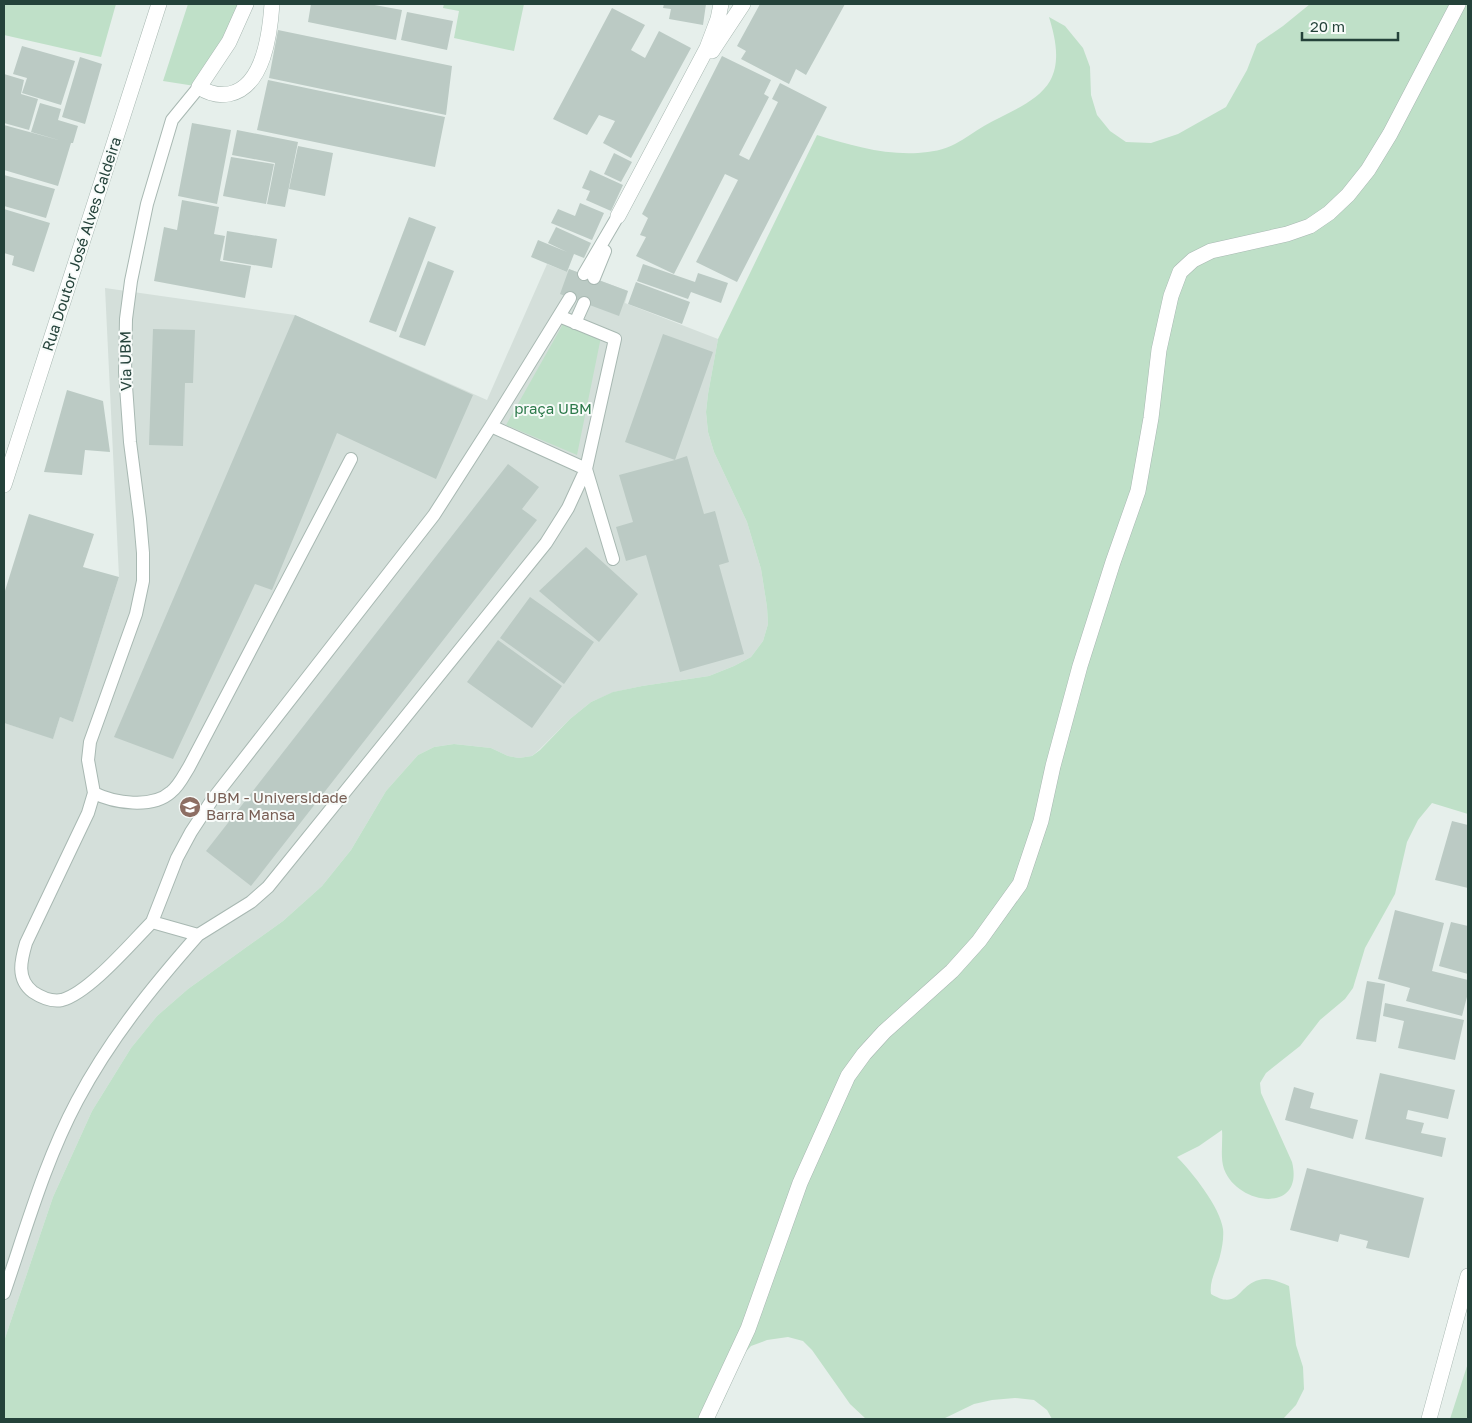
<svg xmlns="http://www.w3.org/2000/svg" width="1472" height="1423" font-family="'Golos Text',sans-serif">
<rect width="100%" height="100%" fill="#e6efeb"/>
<path fill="#d4dfda" d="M547,264l20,8 2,-3 59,22 -3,12 93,36 -10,55 -2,18 2,20 6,20 33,70 14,47 6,38 1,17 -5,17 -12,16 -17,9 -25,10 -67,10 -28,6 -23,10 -21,17 -31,31 -7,6 -13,2 -11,-2 -17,-8 -37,-4 -20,3 -16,8 -32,36 -35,59 -29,36 -39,35 -95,68 -31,27 -26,32 -39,63 -39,86 -49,144v-618l49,15 7,-21 13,4 46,-144 -14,-289 190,27 192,85z"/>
<path fill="#bfe0c8" d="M4,4h112l-15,53 -97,-22z
M188,4h52l-22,45 -23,37 -32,-5z
M444,4h80l-10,47 -60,-13 5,-27 -16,-3z
M1310,4h158v810l-36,-11 -14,17 -11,22 -12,52 -30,54 -12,40 -8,11 -25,21 -20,26 -34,27 -6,10 1,10 31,69c13,53 -55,43 -68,7 -4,-12 -1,-27 -2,-39l-23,16 -22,11c15,15 43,50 46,72 1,8 -1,19 -3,27 -3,12 -11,25 -9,38 28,17 27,-9 48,-14 10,-3 21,2 30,6l7,59 7,22 1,22 -8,16 -13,14h-231l-5,-9 -13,-10 -19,-2 -23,2 -18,4 -31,15h-77l-16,-15 -38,-54 -9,-9 -15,-4 -21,3 -16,6 -9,10 -16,39 -12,24h-710v-78l49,-144 39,-86 39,-63 26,-32 31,-27 95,-68 39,-35 29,-36 35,-59 32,-36 16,-8 20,-3 37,4 17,8 11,2 13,-2 8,-6 30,-31 21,-17 22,-10 29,-6 67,-10 25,-10 17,-9 12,-16 5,-17 -1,-17 -6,-38 -14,-47 -33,-70 -6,-20 -2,-20 2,-18 10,-55 99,-204c33,10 66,20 101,18 13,-1 26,-3 37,-9 10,-5 20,-13 29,-18 22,-13 53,-23 66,-45 11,-20 5,-44 -1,-64l16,9 18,22 7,19 1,28 6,20 13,16 16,11 25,1 27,-9 48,-27 21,-37 10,-26 26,-18z
M563,324l38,13 -24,118 -71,-30z
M1468,1363v56h-18z"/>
<path fill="#bbcac4" d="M311,4h58l33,6 -6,30 -88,-18z
M664,4h42l-3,21 -34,-6 2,-10 -8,-1z
M760,4h85l-39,71 -10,-6 -7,15 -48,-25 5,-8 -9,-5z
M612,8l33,17 -14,25 14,8 14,-27 32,17 -60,110 -28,-15 12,-22 -16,-6 -12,20 -34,-16z
M407,12l46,9 -6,29 -46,-10z
M278,30l174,36 -6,49 -177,-37z
M22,46l53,15 -14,44 -39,-12 5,-15 -14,-4z
M722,56l49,24 -7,14 5,3 -30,58 10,5 29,-58 -6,-3 8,-16 47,24 -90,175 -41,-20 42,-82 -13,-6 -51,100 -38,-18 10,-19 -6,-2 8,-17 -6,-4z
M80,57l22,7 -17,60 -23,-7z
M4,74l20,6 -3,14 17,5 -9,31 -25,-7z
M268,80l177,37 -10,50 -178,-37z
M40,103l21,6 -3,11 20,6 -5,17h-2l-13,43 -54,-16v-45l58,16 -31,-9z
M192,123l39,7 -14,74 -39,-8z
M237,130l61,12 -13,65 -18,-3 8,-41 -43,-8z
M298,146l35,7 -8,43 -36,-7z
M614,153l18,9 -11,20 -17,-8z
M231,157l43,7 -8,40 -43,-8z
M590,170l33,15 -12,26 -25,-11 4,-9 -8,-3z
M4,175l51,14 -9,29 -42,-12z
M182,200l37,7 -5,27 11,2 -5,25 31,5 -6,32 -91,-17 10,-54 13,3z
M580,203l24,10 -12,27 -41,-17 7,-14 17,7z
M4,209l46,14 -16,49 -22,-7 2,-9 -10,-3z
M409,217l27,10 -40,105 -27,-10z
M556,227l35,16 -7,15 -10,-4 -7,18 -36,-15 7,-17 29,12 -19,-9z
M227,231l50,8 -5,29 -49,-8z
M428,261l26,10 -29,75 -26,-9z
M643,264l52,18 3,-9 30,10 -7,20 -30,-11 -3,7 -51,-18z
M569,269l59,22 -9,25 -59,-22z
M636,282l54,20 -8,22 -54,-20z
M295,315l178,80 -37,84 -99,-46 -65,157 -17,-6 -82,175 -59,-22z
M153,329l42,1 -2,53h-8l-2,63 -34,-1z
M663,334l50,18 -38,108 12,-4 17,58 11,-3 14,51 -10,3 25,89 -64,18 -34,-117 -20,6 -10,-34 17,-5 -14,-47 56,-15 -50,-18z
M67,390l36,11 7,51 -25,-2 -3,25 -38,-3z
M508,464l31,23 -17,22 15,11 -286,366 -45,-35z
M29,514l65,20 -11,33 36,10 -46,145 -13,-5 -7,22 -49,-16v-129z
M586,547l52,47 -39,48 -60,-51z
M530,597l64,45 -30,42 -64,-46z
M498,640l64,46 -30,42 -65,-46z
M1452,821l16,4v63l-33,-8z
M1395,910l49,13 -12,48 36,9v13l-6,23 -56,-15 4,-13 -32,-9z
M1451,922l17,4v48l-29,-8z
M1367,981l18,3 -9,58 -20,-3z
M1385,1003l79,17 -9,40 -57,-12 6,-27 -21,-5z
M1380,1073l75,17 -7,29 -40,-9 -2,9 18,4 -3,10 25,5 -4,19 -77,-18z
M1294,1087l20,6 -4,15 48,12 -5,19 -68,-19z
M1307,1168l117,30 -15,60 -43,-10 2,-7 -28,-7 -2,8 -48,-12z"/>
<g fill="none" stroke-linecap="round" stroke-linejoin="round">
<g stroke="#a8b8b2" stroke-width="14">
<path id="service" d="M199,87l-27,33 -25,84 -16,77 -5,38 -1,53 5,70 10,77 3,34v28l-7,33 -46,128 -2,18 6,33 -6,20 -62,130c-5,17 -10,36 7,49 9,6 18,10 29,8 27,-7 70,-58 90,-78l46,13 53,-33 17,-15 278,-344 22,-35 18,-39 29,-130 -56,-23
M584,274l34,-58
M594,278l11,-27
M570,298l-79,128 95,43 27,90
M575,323l9,-20
M94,793c20,10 58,16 77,-1 8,-6 13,-17 18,-25l162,-308
M152,922l25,-64 14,-26 21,-32 222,-285 57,-89
M4,1293c22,-64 41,-132 73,-192 33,-62 75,-114 121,-166"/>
</g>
<g stroke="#a8b8b2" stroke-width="16">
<path id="minor" d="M246,4l-17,38 -30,45c9,6 19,9 30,7 35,-7 41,-61 43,-90
M712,51l31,-47
M618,216l89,-168 11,-29 3,-15
M706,1419l42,-90 52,-146 48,-107 16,-22 20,-22 68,-61 27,-30 41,-57 21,-63 12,-55 27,-100 33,-104 25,-71 13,-73 8,-68 12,-54 9,-24 13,-12 18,-9 76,-17 23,-8 19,-13 19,-18 20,-25 22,-36 68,-130"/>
</g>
<g stroke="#a8b8b2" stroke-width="16">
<path id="tertiary" d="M4,485l155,-481
M1429,1419l39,-143"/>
</g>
<use href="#service" stroke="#fff" stroke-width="12"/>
<use href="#minor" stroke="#fff" stroke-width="15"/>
<use href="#tertiary" stroke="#fff" stroke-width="15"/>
</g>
<defs>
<g id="university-disc" transform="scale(1.125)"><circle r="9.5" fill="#8d6e63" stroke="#f7fbf9"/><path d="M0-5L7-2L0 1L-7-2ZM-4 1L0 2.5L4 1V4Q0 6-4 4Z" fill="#fff"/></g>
</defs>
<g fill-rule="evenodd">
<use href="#university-disc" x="190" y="807"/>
</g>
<g text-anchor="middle" stroke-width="4" stroke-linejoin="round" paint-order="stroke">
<g font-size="15" fill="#24423a" stroke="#f7fbf9">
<text transform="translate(82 244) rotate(-72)" y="5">Rua Doutor José Alves Caldeira</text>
<text transform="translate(126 361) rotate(-91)" y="5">Via UBM</text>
</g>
<g font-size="15" fill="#2d7a4b" stroke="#f7fbf9">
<text x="553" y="414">praça UBM</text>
</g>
<g font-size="15" fill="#785e54" stroke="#f7fbf9" text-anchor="start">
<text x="206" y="803">UBM - Universidade<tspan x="206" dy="17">Barra Mansa</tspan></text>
</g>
</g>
<rect width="1472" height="1423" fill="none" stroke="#24423a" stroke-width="10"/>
<path d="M1302 32v8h96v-8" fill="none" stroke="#24423a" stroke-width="2.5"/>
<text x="1310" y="32" font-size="15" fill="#24423a" stroke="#f7fbf9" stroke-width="4" paint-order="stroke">20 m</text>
</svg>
